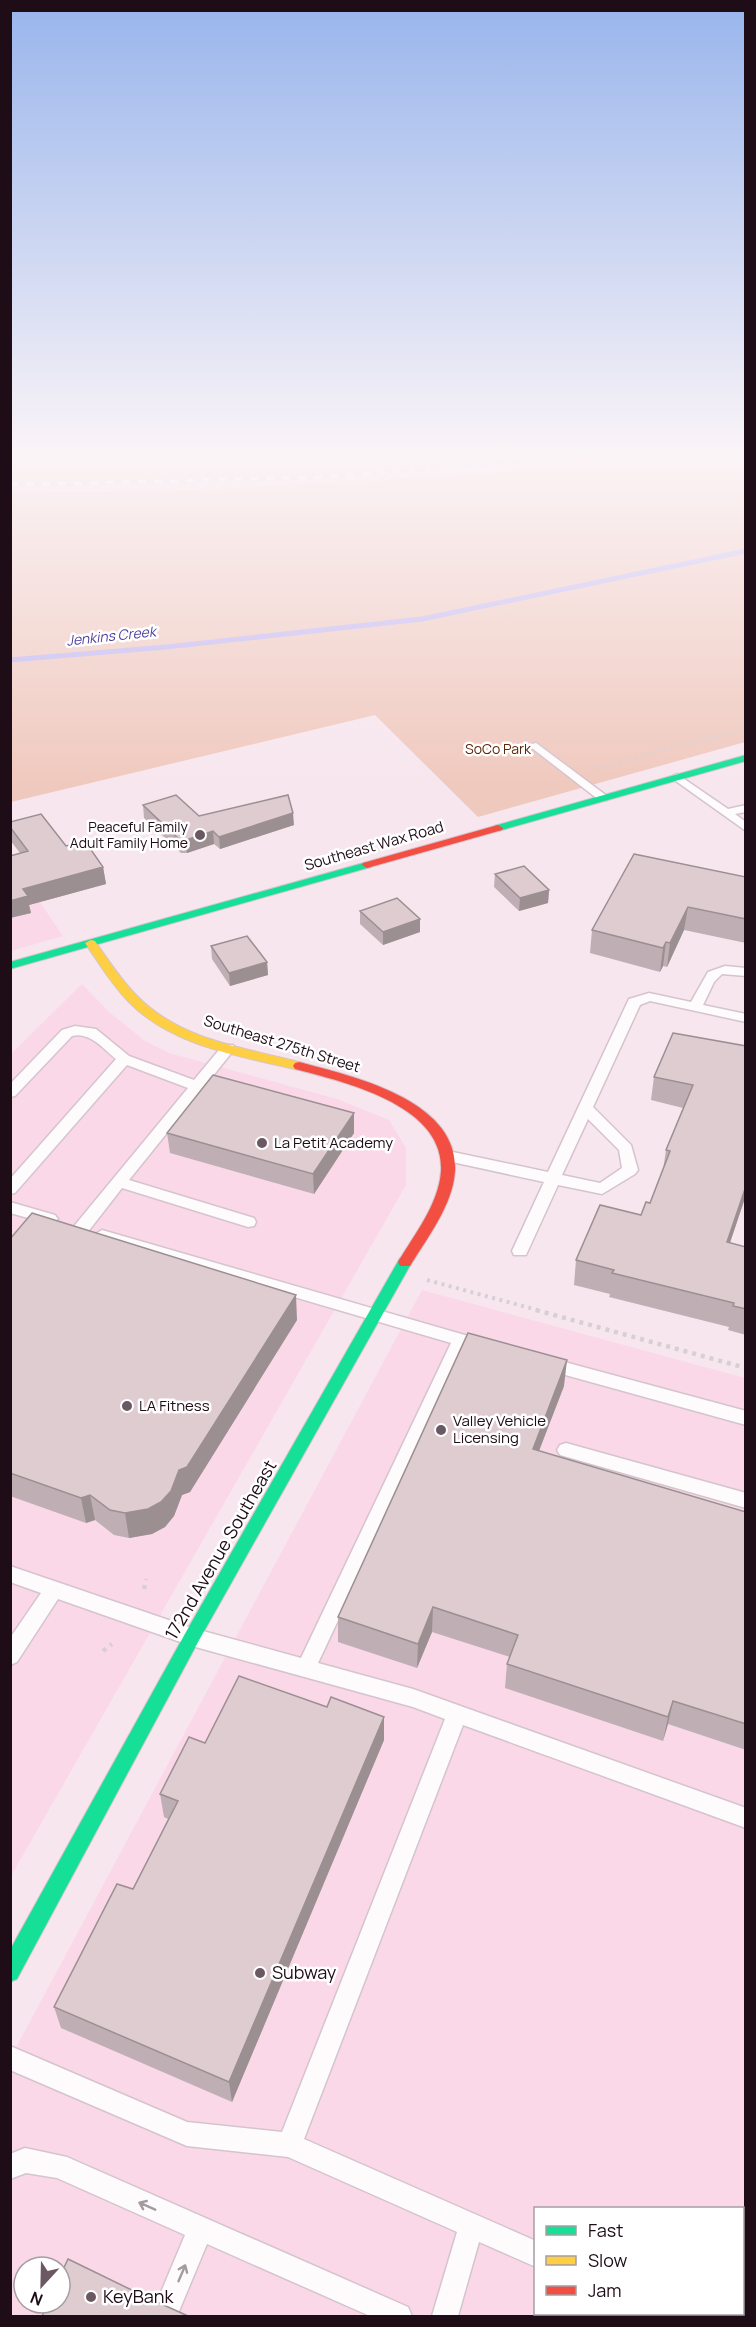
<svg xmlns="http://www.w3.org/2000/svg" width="756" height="2327" font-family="Manrope,sans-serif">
<rect width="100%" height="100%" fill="#f7e6ee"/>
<path fill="#fad8e8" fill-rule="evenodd" d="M532,458h118l-319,27 -189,6 -131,1v-11l161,-1 202,-10z
M11,860l52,76 -52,15z
M82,984l27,28 36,29 24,12 168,46 52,21 17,28v37l-395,691v-822z
M422,1290l323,88v938h-734v-259zM536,2208h206v106h-206zM24,2267h36v36h-36z"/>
<path fill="#f0c9be" d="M11,458h521c-173,17 -348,25 -521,23z
M650,458h95v284l-267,75 -103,-102 -364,87 -1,-310c214,2 427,-14 640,-34z"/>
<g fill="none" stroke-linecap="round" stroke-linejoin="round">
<path stroke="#c0b6f2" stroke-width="5" d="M10,660l156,-13 256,-28 324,-68"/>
<g stroke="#d5c4cd" stroke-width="3">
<path id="lane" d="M536,743l71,53v4h-8l-67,-52v-4z
M677,774l51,35 18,-4v7l-11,2 11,8v9l-73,-52 -2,-2z
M725,966l21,2v8l-24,-2 -8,8 -11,23 43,9v8l-96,-21 -10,4 -47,102 38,38 7,25 -3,4 -33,20 -44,-9 -32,70h-12l-2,-4 32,-69 -101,-22 -2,-4 2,-4 5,-1 100,21 81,-173 20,-6 42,9 17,-30zM588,1119l31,31 3,18 -22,15 -38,-8z
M75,1026l21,3 33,27 65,24 29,-35h10l2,3 -2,3 -104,129 125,38 2,4 -2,4 -6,1 -126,-39 -35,45h-12l-2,-4 2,-4 113,-137 -61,-23 -112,128 -5,1v-15l106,-120c-12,-10 -27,-28 -44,-23l-57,60 -5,1v-13l52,-54z
M10,1202l45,13 3,4 -8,5 -40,-11z
M102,1230l380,110 6,2 2,4 -2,4 -6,2 -16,-4 -148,315 95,26 333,119v20l-283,-103 -159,414 232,102v26l-57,-25 -21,74h-26l25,-84 -169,-75 -101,-11 -177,-76v-24l177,76 95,10 163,-413 -32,-12 -221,-61 -134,-47 -41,63 -7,3v-27l31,-45 -31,-11v-16l182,62 109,30 150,-315 -355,-104 -2,-4z
M546,1357l200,54v14l-206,-57 -2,-5 2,-5z
M566,1443l180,50v15l-186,-53 -3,-5 3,-5z
M25,2148l42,9 341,150 4,9h-42l-163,-72 -30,72h-26l34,-81 -128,-57 -31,-5 -16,6v-25z
M597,2314h26l-1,2h-26z
M656,2314h32l1,2h-32z"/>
</g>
<g stroke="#d5c4cd" stroke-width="2">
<path id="fast" d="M746,755v6l-244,69 -4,1 -5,-3 1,-2z
M367,862l5,3 -1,2 -361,102v-7z
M405,1257l5,1 2,4 -214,380 -181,337 -7,3v-32l176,-318 214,-374z"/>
</g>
<g stroke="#d5c4cd" stroke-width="2">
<path id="slow" d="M91,940l4,1c13,19 26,39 42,55 44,45 109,52 166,67l2,3 -6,4c-58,-14 -126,-23 -170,-68 -17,-17 -30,-39 -44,-59z"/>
</g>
<g stroke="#d5c4cd" stroke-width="2">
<path id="jam" d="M498,825l5,3 -1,2 -135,38 -5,-3 1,-2z
M299,1062c53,14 160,38 156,109 -2,34 -28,67 -45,95h-10l-2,-4c16,-27 41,-58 43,-91 4,-66 -97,-89 -146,-102l-2,-3 2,-3z"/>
</g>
<path stroke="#d6d0d3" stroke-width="3" stroke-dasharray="2 4" stroke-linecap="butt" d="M595,768l151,-39"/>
<path stroke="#d6d0d3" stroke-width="4" stroke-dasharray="3 4.5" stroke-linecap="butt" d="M427,1280l114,31"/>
<path stroke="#d6d0d3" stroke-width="4.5" stroke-dasharray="4 5" stroke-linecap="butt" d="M536,1310l210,58
M144,1589l2,-10
M103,1651l9,-7"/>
<use href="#lane" fill="#fefbfc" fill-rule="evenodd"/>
<use href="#fast" fill="#16e098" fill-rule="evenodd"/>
<use href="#slow" fill="#ffcf43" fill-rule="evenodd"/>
<use href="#jam" fill="#f24e42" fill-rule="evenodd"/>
<g stroke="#d7d1d4" stroke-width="4.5">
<path id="rail" d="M10,485l311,-8 253,-19"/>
</g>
<use href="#rail" stroke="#fff" stroke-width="3" stroke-dasharray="8" stroke-linecap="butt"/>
</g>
<path fill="#bfafb4" d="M143,805l56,11 95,9 -74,24 -6,-5 -27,9h-6l-37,-35z
M10,822l56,24 37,21 3,17 -77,21 2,8 -21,5v-62l10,-3 -10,-13z
M495,874l54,16 -1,13 -29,8 -25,-24z
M746,877v66l-62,-13 -17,37 -4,-1 -3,6 -70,-19 2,-23z
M360,911l60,8v13l-37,13 -23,-21z
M211,946l56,16 1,13 -38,11 -18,-27z
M746,1046v149l-16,48 16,4v88l-18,-5 1,-3 -120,-30 1,-3 -36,-9 2,-25 65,-45 9,-12 13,-33 3,-20 17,-42 -32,-8 3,-23z
M167,1133h187l-40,61 -144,-41z
M10,1239l287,81 -107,172 -8,3 -8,21 -9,11 -13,7 -23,4 -15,-3 -19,-15 -9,3 -76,-27z
M564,1386l-25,65 207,61v238l-78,-26 -5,17 -158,-53 2,-24 3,-7 -78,-25 -15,36 -79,-26v-25z
M384,1740l-152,362 -171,-74 -7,-21 79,-118 35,-70 -4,-2 -4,-23 45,-51z"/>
<path fill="#9b8f92" d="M293,813l1,12 -74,24 -1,-12z
M213,831l1,13 -27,9 -1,-13z
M103,867l3,17 -77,21 2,8 -21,5v-17l13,-12z
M549,890l-1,13 -29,8 1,-13z
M688,907l-4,23 -17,37 3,-24z
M420,919v13l-37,13v-13z
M666,942l-3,24 -3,6 3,-24z
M267,962l1,13 -38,11 -1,-13z
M354,1113v20l-40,61 -1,-20z
M746,1186v9l-24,71 5,-24z
M296,1295l1,25 -107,172 -8,3 -8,21 -9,11 -13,7 -23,4 -4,-25z
M567,1360l-3,26 -34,88 3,-25z
M90,1495l5,25 -9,3 -5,-25z
M433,1607l-1,25 -15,36 1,-24z
M673,1701l-5,23 -5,17 5,-24z
M384,1717v23l-152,362 -3,-20z"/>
<path fill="#deccd1" stroke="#9b8f92" stroke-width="1.5" d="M176,795l23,21 89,-21 5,18 -74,24 -6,-6 -27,9h-6l-37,-35z
M41,814l25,32 19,-5 18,26 -80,22 5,7 -18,5v-45l18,-5 -18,-24v-5z
M634,854l112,23v42l-58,-12 -18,36 -4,-1 -3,6 -71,-18z
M524,866l25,24 -29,8 -25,-24z
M397,898l23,21 -37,13 -23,-21z
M247,936l20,26 -38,11 -18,-27z
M673,1033l73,13v140l-19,56 19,5v62l-13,-3 1,-3 -122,-30 2,-3 -38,-10 24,-55 41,10 5,-13 4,1 20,-52 -4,-1 27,-65 -39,-8z
M213,1075l141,38 -41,61 -146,-41z
M32,1213l264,82 -109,172 -8,3 -8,21 -10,11 -13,7 -23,4 -15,-3 -20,-15 -9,3 -71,-25v-234z
M468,1333l99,27 -34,89 213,63v212l-73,-23 -5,16 -161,-53 11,-29 -85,-28 -15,37 -80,-27z
M239,1676l88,31 4,-10 53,20 -155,365 -175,-75 63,-123 16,5 45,-88 -18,-7 29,-57 16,6z
M68,2259l76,37v5h11l33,15h-146l6,-13h12v-27z"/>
<defs><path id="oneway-shaft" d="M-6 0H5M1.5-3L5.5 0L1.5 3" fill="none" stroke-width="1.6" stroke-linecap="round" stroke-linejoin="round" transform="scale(1.5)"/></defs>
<g stroke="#a49ba0">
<use href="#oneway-shaft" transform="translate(147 2206) rotate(-156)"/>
<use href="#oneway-shaft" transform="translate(182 2273) rotate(-67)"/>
</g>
<linearGradient id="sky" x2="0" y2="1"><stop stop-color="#98b5ec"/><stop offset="0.58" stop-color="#fbf4f7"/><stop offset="1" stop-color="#fbf4f7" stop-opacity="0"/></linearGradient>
<rect width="756" height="784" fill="url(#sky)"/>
<g fill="#6a5862" stroke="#fff" stroke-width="2">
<circle cx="200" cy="835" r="6"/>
<circle cx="262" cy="1143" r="6"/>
<circle cx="127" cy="1406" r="6"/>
<circle cx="441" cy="1430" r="6"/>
<circle cx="260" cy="1973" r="6"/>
<circle cx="91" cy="2297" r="6"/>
</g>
<g text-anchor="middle" stroke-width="5" stroke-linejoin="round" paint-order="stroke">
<g font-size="14" font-style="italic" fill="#51409f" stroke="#fff">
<text transform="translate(111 636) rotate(-6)" y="5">Jenkins Creek</text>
</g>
<g font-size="14" fill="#5d2808" stroke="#fff">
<text x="498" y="754">SoCo Park</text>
</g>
<g font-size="14" fill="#1e0c16" stroke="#fff" text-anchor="end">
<text x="188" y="832">Peaceful Family<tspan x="188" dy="16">Adult Family Home</tspan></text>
</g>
<g font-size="15" fill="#1e0c16" stroke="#fff">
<text transform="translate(374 846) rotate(-16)" y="5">Southeast Wax Road</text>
<text transform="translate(282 1044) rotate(17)" y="5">Southeast 275th Street</text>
</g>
<g font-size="15" fill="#1e0c16" stroke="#fff" text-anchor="start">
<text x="274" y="1148">La Petit Academy</text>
<text x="139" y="1411">LA Fitness</text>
<text x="453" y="1426">Valley Vehicle<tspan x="453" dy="17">Licensing</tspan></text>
</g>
<g font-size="18" fill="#1e0c16" stroke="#fff">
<text transform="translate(221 1550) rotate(-60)" y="6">172nd Avenue Southeast</text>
</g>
<g font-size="18" fill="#1e0c16" stroke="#fff" text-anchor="start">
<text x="272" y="1979">Subway</text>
<text x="103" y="2303">KeyBank</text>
</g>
</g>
<rect width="756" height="2327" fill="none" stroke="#1e0c16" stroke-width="24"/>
<rect x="534" y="2207" width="210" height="108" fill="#ffffff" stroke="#a59ea2" stroke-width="1.5"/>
<rect x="546" y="2226" width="30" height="9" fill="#16e098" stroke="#a59ea2" stroke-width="1.5"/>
<text x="588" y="2237" font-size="18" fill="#1e0c16">Fast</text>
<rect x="546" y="2256" width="30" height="9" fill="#ffcf43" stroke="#a59ea2" stroke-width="1.5"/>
<text x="588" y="2267" font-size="18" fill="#1e0c16">Slow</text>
<rect x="546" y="2286" width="30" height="9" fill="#f24e42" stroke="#a59ea2" stroke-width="1.5"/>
<text x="588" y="2297" font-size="18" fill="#1e0c16">Jam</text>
<g transform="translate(42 2285) rotate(202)"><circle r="28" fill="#ffffff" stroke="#a59ea2" stroke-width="1.5"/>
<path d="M0-4.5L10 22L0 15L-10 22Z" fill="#6a5862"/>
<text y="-9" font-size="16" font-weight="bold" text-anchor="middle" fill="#1e0c16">N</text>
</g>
</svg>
